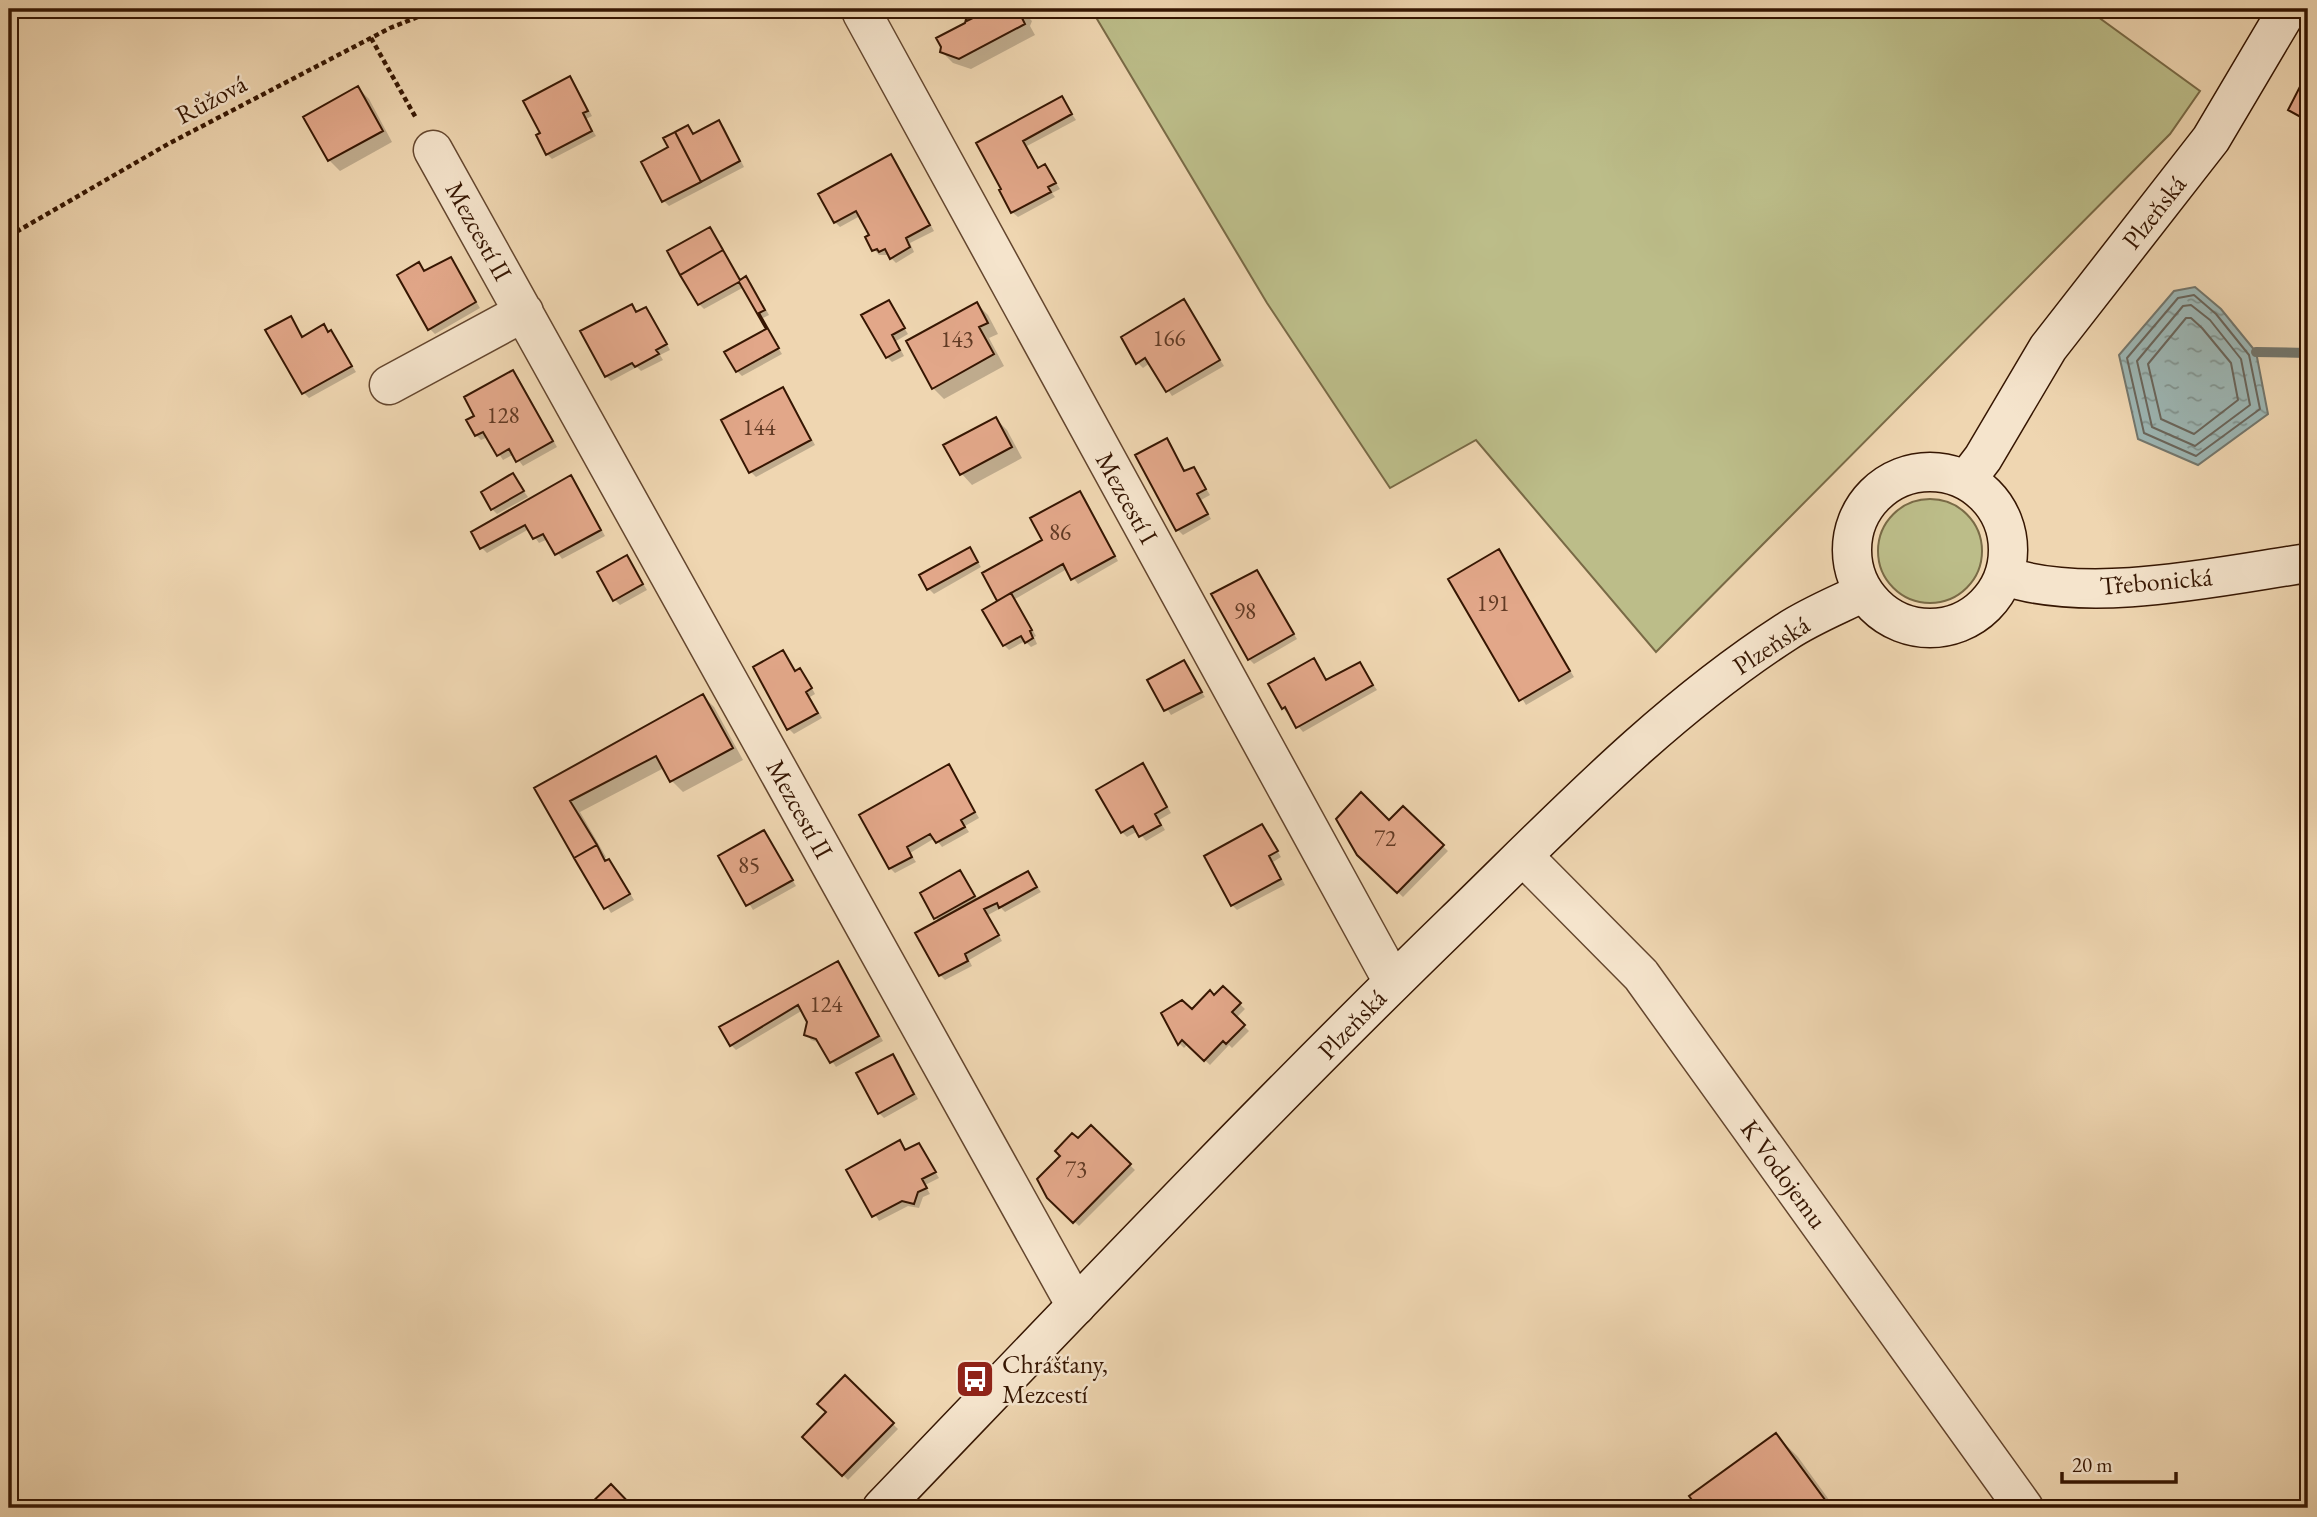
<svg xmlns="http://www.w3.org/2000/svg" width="2317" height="1517" font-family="'EB Garamond',serif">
<defs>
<pattern id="water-ripples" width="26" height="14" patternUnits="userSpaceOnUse" patternTransform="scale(1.75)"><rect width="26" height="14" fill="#9db7b5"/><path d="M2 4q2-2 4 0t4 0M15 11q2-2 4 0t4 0" fill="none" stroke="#819491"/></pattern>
</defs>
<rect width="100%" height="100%" fill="#efd6b1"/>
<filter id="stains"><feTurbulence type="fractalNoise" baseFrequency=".00286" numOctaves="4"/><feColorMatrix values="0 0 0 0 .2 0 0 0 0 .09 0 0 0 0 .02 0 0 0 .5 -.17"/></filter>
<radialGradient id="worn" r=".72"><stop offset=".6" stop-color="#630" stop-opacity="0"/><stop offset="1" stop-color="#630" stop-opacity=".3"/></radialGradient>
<path fill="#bcbd89" stroke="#796a46" stroke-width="2" d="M1091,9h996l113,82 -30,43 -514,518 -180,-212 -86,48 -123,-185z
M1878 551a52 52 0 1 1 104 0a52 52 0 1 1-104 0Z"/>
<path fill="url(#water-ripples)" stroke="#74776d" stroke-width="2" d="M2195,287l26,22 35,43 12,62 -70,51 -60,-26 -19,-84 55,-64z"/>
<path fill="#0003" d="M994,9l27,1 11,11 -2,5 5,9 -64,34 -18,-6 -11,-11 1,-5 -4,-9z
M570,79l5,5 17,32 -6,3 10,17 -44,23 -5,-5 -5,-20z
M358,88l11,11 23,43 -52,29 -11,-11z
M1061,98l15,22 -49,26 12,23 6,-3 15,23 -8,4 3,4 -37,20 -6,-5 -9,-23 -25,-45z
M719,122l5,5 20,40 -75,39 -5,-5 6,-53 18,-21 6,8z
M891,156l5,5 38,70 -24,12 4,9 -18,11 -8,-8h-9l-5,-6 -3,-14 -11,-19 -20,11 -5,-5z
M710,229l31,52 5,-3 5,5 18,32 -6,3 -5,-5 -14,-26 -40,22 -5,-5z
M450,259l30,49 -45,26 -5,-5 -12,-64 7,8z
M888,302l20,32 -12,7 8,15 -12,6 -5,-5z
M1184,302l40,64 -52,30 -22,-33 -7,5 -5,-5z
M977,304l11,11 10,19 -9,4 15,28 -60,33 -11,-11z
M632,306l6,7 8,-4 5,5 19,36 -10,5 3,5 -22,11 -4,-4 -26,14 -5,-5z
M291,318l13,20 20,-11 7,5 25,40 -47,26 -5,-5z
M767,330l15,24 -40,22 -5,-5z
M513,372l5,5 39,70 -34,19 -9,-12 -11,6 -15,-23 -7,3 -5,-5 1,-18z
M783,389l5,6 27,50 -59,32 -5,-5z
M996,419l11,11 15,28 -50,27 -11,-12z
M1166,440l20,32 8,-3 16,26 -9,5 10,19 -28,16 -5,-5z
M513,476l15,21 -31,17 -5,-5z
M571,478l5,5 29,53 -43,23 -14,-20 -9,4 -10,-14 -42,24 -5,-5 -9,-16z
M1079,493l6,5 33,63 -40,23 -11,-15 -52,30 21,37 -2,1 3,7 -6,3 -6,-6 -16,9 -5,-5 -4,-44 -16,-27 60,-33z
M970,549l11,18 -47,27 -5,-5z
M1499,551l75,126 -48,28 -76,-125z
M627,557l20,33 -27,15 -5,-5z
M1257,572l40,67 -43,25 -5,-5z
M783,653l13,19 4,-2 5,5 10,19 -5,3 12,21 -28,16 -5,-5z
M1314,660l14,22 31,-18 18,26 -74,42 -20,-24z
M1184,663l21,34 -34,18 -22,-34z
M703,696l11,11 29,53 -60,32 -11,-11 -8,-13 -84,44 26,45 -1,1 2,4 7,4 20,34 -23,13 -75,-124z
M1143,766l5,5 23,42 -12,7 6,10 -19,11 -8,-10 -11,6 -5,-5z
M949,767l30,51 -14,8 4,6 -27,15 -7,-9 -25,15 6,9 -21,11 -5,-5 -29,-52z
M1403,808l45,43 -45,46 -45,-43z
M1262,826l19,31 -8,5 12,23 -48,25 -5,-5z
M764,832l32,54 -43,24 -33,-54z
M960,873l18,27 50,-27 13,19 -36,20 -4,-4 -13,7 14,26 -33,19 3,6 -27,14 -5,-5 -1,-54 -3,-3z
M837,964l5,5 41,72 -47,26 -16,-24 -9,-3 -5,-6 3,-12 -6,-12 -67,40 -5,-5 -10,-18z
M1223,988l22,21 -9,9 13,13 -17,17 -3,-3 -19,20 -22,-21 -4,4 -5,-5 -16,-29 29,-3 22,-14z
M893,1056l5,5 20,38 -34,19 -5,-5z
M1091,1128l44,42 -56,56 -30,-29 29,-56z
M899,1142l8,9 12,-6 20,33 -14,7 5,9 -7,3 -4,11 -11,-2 -29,15 -30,-50z
M845,1377l53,52 -50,51 -43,-43 23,-25z
M1776,1435l22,22 37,51h-135l-8,-11z"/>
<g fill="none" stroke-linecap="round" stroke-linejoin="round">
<path stroke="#6a665c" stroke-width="2" d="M2194,295l22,19 33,41 11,54 -64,47 -52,-23 -17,-75 51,-60z
M2191,305l19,15 31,39 9,46 -55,41 -43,-19 -15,-66 46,-55z
M2186,318h5l11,10 29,35 7,37 -44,34 -33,-15 -13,-55z"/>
<path stroke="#74776d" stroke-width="10" d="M2256,352l52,1"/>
</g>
<path fill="#e2a789" stroke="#361602" stroke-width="2" d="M991,9h31l-2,5 5,10 -66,35 -19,-7 1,-5 -5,-9 29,-15 1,-4 1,2z
M2308,71v50l-20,-11z
M570,76l18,35 -5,2 9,18 -46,24 -10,-20 4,-2 -17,-32z
M358,86l25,45 -55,30 -25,-44z
M1062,96l10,18 -49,27 15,27 7,-4 11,19 -8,4 3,5 -40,21 -12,-23 2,-1 -25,-46z
M719,120l21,41 -39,21 -26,-50 13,-7 5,9z
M675,132l26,50 -39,20 -21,-40 27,-15 -5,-9z
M891,154l39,71 -24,13 4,9 -20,12 -5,-10 -6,3 -2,-3 -5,2 -7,-14 4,-2 -13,-24 -22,12 -16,-29z
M710,227l13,23 -43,25 -13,-24z
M723,250l17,30 6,-4 19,34 -6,3 20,35 -43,24 -12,-20 42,-23 -27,-47 -41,23 -18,-30z
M451,257l25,45 -48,28 -31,-55 22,-13 5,9z
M1184,299l36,61 -54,32 -21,-34 -9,6 -15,-27z
M889,300l16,28 -13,7 8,15 -14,8 -25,-43z
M977,302l11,21 -9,4 15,27 -62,35 -26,-48z
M632,304l4,8 10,-5 21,37 -11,6 3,4 -24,13 -3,-4 -27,14 -25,-46z
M291,316l11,21 22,-13 4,8 3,-2 21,36 -50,28 -37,-64z
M513,370l40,71 -37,21 -7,-13 -12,7 -14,-24 -8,4 -9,-16 8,-4 -10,-19z
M783,387l28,53 -62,33 -28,-53z
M996,417l16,30 -52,28 -17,-30z
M1167,438l17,33 10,-4 12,22 -9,5 11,20 -32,17 -41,-76z
M513,473l11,18 -33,19 -10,-18z
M571,475l30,55 -46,25 -12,-21 -10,5 -8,-14 -45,24 -9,-17z
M1080,491l35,65 -44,24 -8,-16 -66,37 -15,-28 60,-33 -12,-22z
M970,547l8,15 -51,28 -8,-15z
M1499,549l71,122 -51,30 -71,-122z
M627,555l16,29 -30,17 -16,-29z
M1257,570l37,64 -46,26 -37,-66z
M1011,593l21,37 -2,1 3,7 -8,5 -4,-7 -18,10 -21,-36z
M783,650l12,21 5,-3 12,20 -6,4 12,21 -31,17 -34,-63z
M1314,658l12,22 34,-18 13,23 -77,43 -11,-21 -3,2 -14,-25z
M1184,660l18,32 -38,19 -17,-31z
M703,694l30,54 -63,34 -14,-26 -86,45 27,44 -23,13 -40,-70z
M1143,763l24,44 -12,7 6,11 -22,12 -6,-11 -12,7 -25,-43z
M949,764l26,48 -14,8 4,7 -29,16 -6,-9 -23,13 5,10 -23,12 -30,-54z
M1361,792l28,28 14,-14 41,39 -47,48 -40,-38 -21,-36z
M1262,824l16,27 -9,5 12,23 -50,27 -27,-50z
M764,830l29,50 -47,26 -28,-50z
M597,845l8,16 4,-2 21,35 -26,15 -30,-51z
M960,870l15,26 -41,23 -14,-26z
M1028,871l9,16 -38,21 -2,-5 -13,6 15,26 -34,19 3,7 -29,15 -24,-43z
M838,961l41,75 -49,27 -14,-24 -12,-4 3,-13 -9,-17 -68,41 -11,-19z
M1223,986l18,17 -9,9 13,13 -19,19 -3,-3 -19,20 -22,-21 -4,5 -17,-32 21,-13 10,9 18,-19 4,5z
M893,1054l21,40 -36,20 -22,-41z
M1091,1125l40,39 -58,59 -26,-25 -10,-19 23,-23 -5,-5 17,-18 6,5z
M900,1140l5,10 14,-7 17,29 -14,7 5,9 -9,4 -4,12 -12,-3 -30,16 -26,-47z
M845,1375l49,48 -52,53 -40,-39 24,-25 -9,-8z
M1776,1433l55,75h-133l-9,-12z
M611,1484l23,24h-48z"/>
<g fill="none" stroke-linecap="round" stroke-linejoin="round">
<g stroke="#64462e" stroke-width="41">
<path id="street" d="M862,13l531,969
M433,150l643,1156
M389,385l135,-73
M1523,856l118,119 383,533"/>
</g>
<g stroke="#361602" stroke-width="41">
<path id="secondary" d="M1852 550a78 78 0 1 1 156 0a78 78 0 1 1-156 0Z
M1967,479l16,-21 65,-110 163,-209 77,-130
M2005,576c85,29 215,0 303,-13
M882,1508c189,-197 377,-396 573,-586 105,-102 207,-210 331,-290 24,-16 52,-27 78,-40"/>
</g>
<path stroke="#361602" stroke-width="4.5" stroke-dasharray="5 3.5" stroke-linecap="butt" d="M371,38l45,80
M9,236l159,-92 222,-116 48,-19"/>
<use href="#street" stroke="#f5e4cc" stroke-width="38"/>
<use href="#secondary" stroke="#f5e4cc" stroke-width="38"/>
</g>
<defs>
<g id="bus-square" transform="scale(2.0125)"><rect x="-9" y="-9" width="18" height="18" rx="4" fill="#8f2418" stroke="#f5e4cc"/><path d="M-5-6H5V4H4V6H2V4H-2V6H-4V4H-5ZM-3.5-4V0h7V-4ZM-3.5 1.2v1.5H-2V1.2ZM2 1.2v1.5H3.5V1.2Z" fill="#fff"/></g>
</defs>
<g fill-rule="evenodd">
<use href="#bus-square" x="975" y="1379"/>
</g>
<g text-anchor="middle" stroke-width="5" stroke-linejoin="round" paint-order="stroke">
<g font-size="23" fill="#613a24">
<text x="1169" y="346">166</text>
<text x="957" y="347">143</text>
<text x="503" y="423">128</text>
<text x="759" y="435">144</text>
<text x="1060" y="540">86</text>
<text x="1493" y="611">191</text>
<text x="1245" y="619">98</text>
<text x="1385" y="846">72</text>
<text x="749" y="873">85</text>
<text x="826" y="1012">124</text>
<text x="1076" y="1177">73</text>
</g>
<g font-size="26" fill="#361602" stroke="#f5e4cc">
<text transform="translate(211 99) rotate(-28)" y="9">Růžová</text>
<text transform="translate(2154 212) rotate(-52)" y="9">Plzeňská</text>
<text transform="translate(479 231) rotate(61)" y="9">Mezcestí Ⅱ</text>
<text transform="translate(1127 498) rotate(61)" y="9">Mezcestí Ⅰ</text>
<text transform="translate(2156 581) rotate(-5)" y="9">Třebonická</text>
<text transform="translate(1771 645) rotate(-33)" y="9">Plzeňská</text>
<text transform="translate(800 809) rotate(61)" y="9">Mezcestí Ⅱ</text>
<text transform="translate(1352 1024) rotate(-46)" y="9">Plzeňská</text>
<text transform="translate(1784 1174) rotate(54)" y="9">K Vodojemu</text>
</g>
<g font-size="26" fill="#361602" stroke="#f5e4cc" text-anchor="start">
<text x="1002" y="1373">Chrášťany,<tspan x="1002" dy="30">Mezcestí</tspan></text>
</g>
</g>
<rect width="2317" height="1517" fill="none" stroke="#efd6b1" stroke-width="35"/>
<rect x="10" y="10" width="2296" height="1496" fill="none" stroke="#361602" stroke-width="3.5"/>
<rect x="18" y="18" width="2282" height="1482" fill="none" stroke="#361602" stroke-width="2"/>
<path d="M2062 1472v10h114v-10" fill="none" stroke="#361602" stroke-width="3.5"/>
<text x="2072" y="1472" font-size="21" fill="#361602" stroke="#f5e4cc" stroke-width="5" paint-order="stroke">20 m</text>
<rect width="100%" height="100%" filter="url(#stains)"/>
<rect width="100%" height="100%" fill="url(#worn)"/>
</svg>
